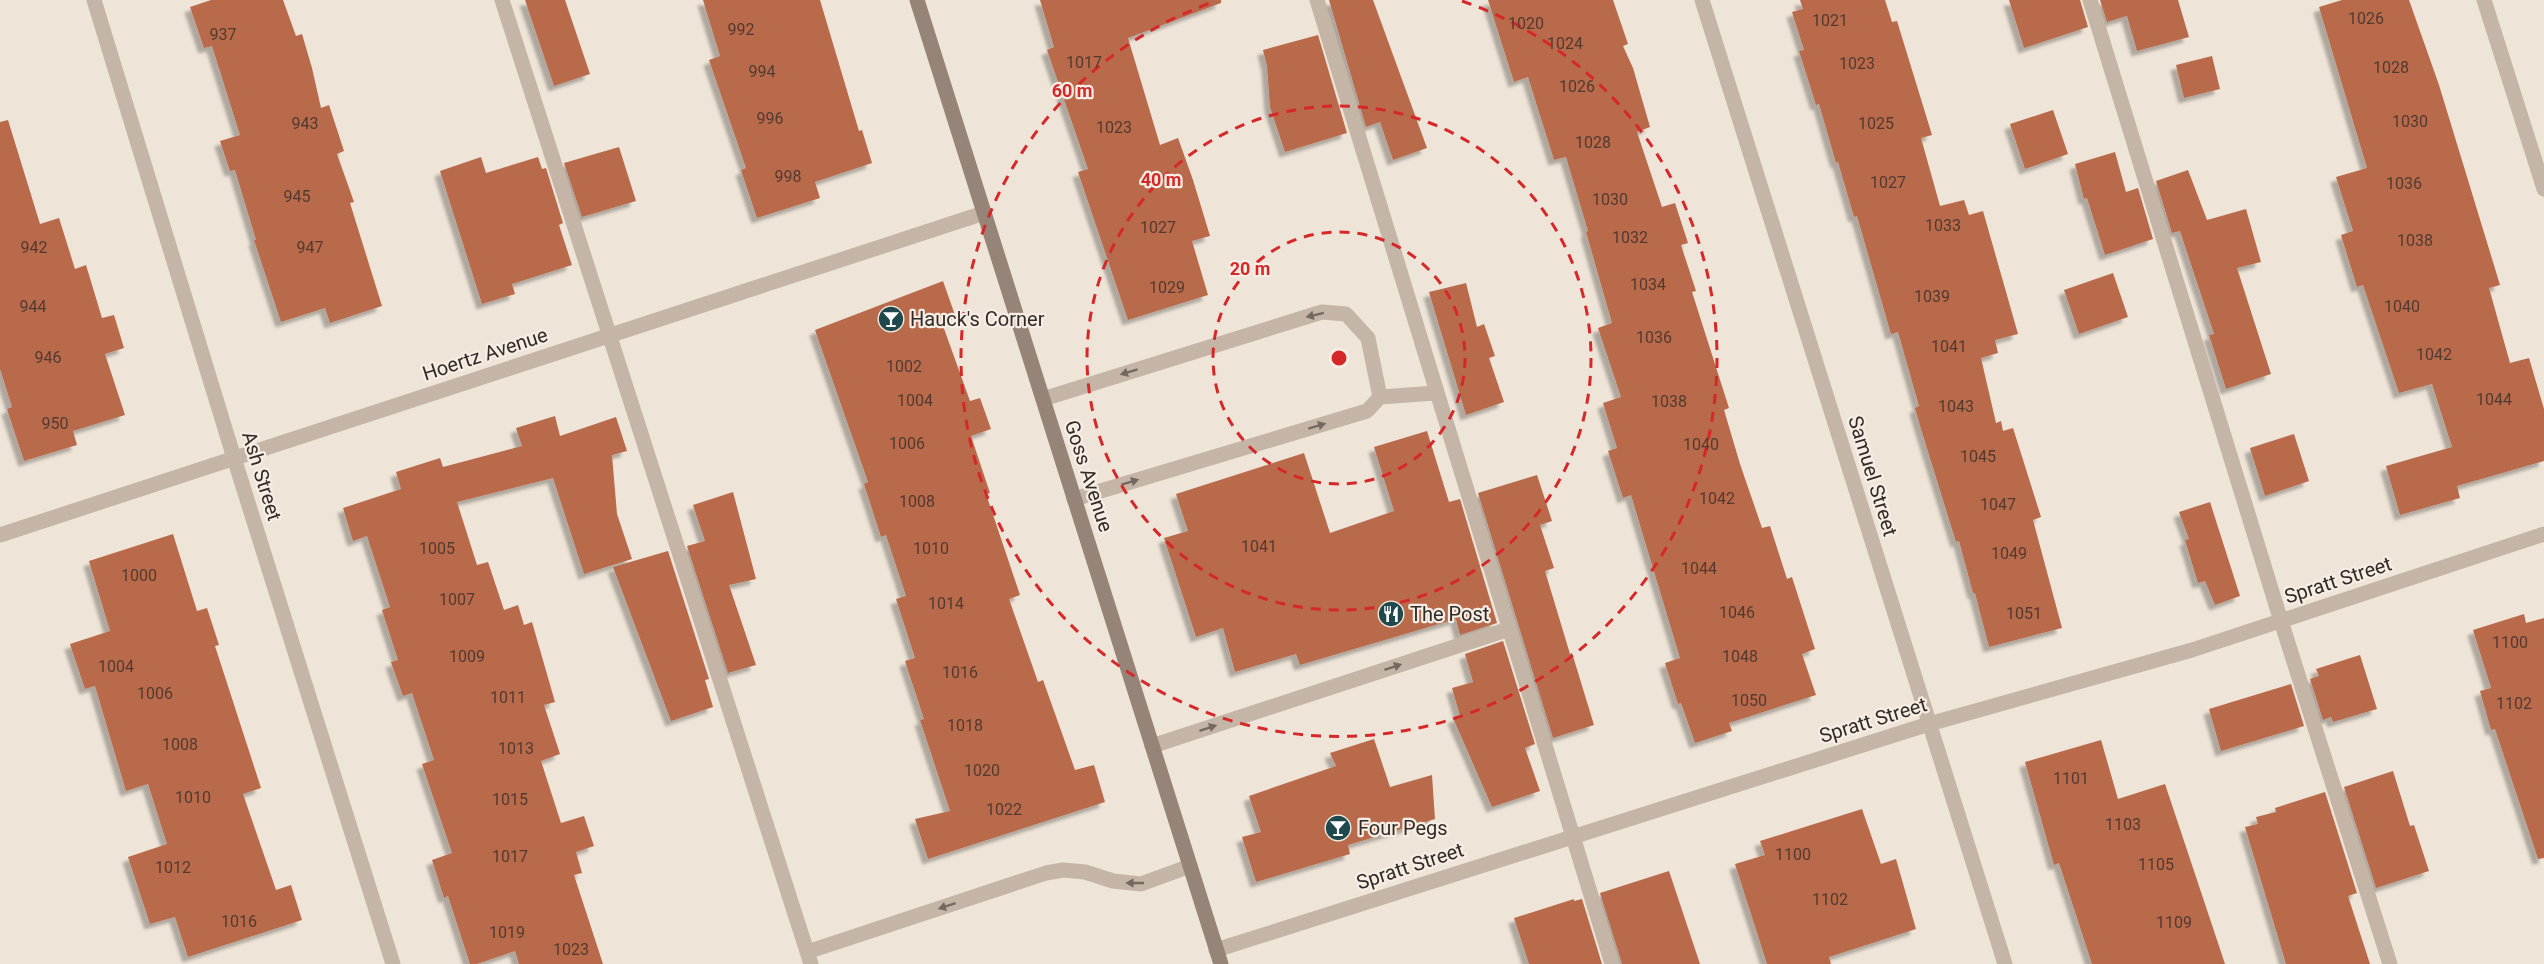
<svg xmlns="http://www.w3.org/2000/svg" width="2544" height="964" font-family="Roboto,sans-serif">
<defs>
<filter id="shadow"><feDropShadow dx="-5.5" dy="5.5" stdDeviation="1.5" flood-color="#0004"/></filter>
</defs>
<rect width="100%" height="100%" fill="#eee4d8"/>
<path fill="#b86a4c" filter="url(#shadow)" d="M211,0h72l13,36 6,-2 10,34 9,40 8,-3 15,46 -7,3 17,48 -4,1 32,103 -52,17 -5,-15 -44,14 -27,-82h2l-21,-70 -5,1 -10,-30 20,-6 -28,-89 -8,2 -14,-41z
M525,0h40l25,74 -36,12z
M703,0h117l39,131 3,-1 10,33 -57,19 5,16 -63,20 -16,-48 5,-2 -37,-108 11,-4z
M1040,0h181v3l-93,35 32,107 18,-7 15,42 17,56 -18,5 16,54 -80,25 -50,-148 10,-3 -41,-119 7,-3z
M1329,0h44l54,148 -34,12 -13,-38 -14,5z
M1488,0h125l15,44 -5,2 10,22 17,59 -13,5 25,75 13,-4 13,40 -7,2 15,46 -4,1 37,116 -5,2 16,54 22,64 8,-2 17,53 5,-2 23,72 -13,5 14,41 -87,28 3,8 -37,12 -14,-40 -3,1 -13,-41 15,-5 -49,-163 -8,3 -15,-47 9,-3 -14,-45 18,-6 -23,-69 14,-5 -26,-91 2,-1 -22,-74 -12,3 -26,-83 -14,5z
M1800,0h85l7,22 5,-1 35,114 -11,3 19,68 24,-6 5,15 14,-4 35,123 -23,6 3,13 -17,5 15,65 5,-2 2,10 10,-3 28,89 -8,3 29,108 -73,19 -14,-54h-2l-14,-52 -3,1 -35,-113 -6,-21 4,-2 -21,-74 -7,2 -34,-118 -3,1 -16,-55 -2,1 -17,-59 -3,1 -17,-54 5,-1 -12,-38 11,-3z
M2009,0h71l8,27 -64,21z
M2100,0h78l11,37 -52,14 -10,-35 -20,6z
M2342,0h67l30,85 61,200 -11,3 21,75 19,-5 15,51v52l-87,25 3,12 -60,17 -14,-49 66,-19 -20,-63 -33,9 -36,-108 -6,2 -16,-52 12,-4 -17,-54 31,-9 -48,-161z
M1318,35l29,98 -62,19 -15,-45 -3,-41 -4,-16z
M2212,56l8,33 -36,9 -8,-33z
M2053,110l15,44 -43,15 -15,-45z
M8,120l32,104 19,-6 16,51 11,-4 16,53 12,-3 10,33 -19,6 20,61 -52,16 4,14 -53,16 -17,-52 5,-2 -12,-38v-247z
M619,147l17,54 -54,16 -18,-54z
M2115,152l11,40 12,-4 15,51 -48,16 -18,-57 -3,1 -9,-35z
M481,157l5,16 52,-16 4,12 4,-1 17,55 -4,2 13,40 -60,19 3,10 -33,10 -42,-133z
M2188,170l19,50 39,-11 15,53 -24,6 34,106 -45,15 -17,-54 5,-1 -34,-103 -8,2 -16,-52z
M2113,273l15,44 -49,17 -15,-44z
M943,281l13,37 -14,5 28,78 10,-3 11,31 -20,7 19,57 -4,1 34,101 -11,4 29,83 5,-2 32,90 19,-5 11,37 -177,57 -13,-40 35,-8 -30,-91 4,-1 -19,-58 10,-3 -19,-59 10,-3 -20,-61 -5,2 -17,-53 4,-2 -53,-152z
M1466,283l11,44 7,-3 11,32 -6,2 15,44 -38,13 -37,-123z
M555,416l5,20 56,-19 11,34 -15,4 5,59 15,45 -48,15 -31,-96 -96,24 20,63 11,-3 16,48 14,-5 6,20 8,-3 23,80 -11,3 16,49 -19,7 20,62 23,-7 10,30 -18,6 6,21 -8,2 29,89h-84l-4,-13 -38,13h-7l-22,-68 -4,2 -12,-38 20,-7 -30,-89 12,-4 -22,-67 -9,3 -12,-34 7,-2 -16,-50 8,-3 -23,-71 -14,5 -10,-33 58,-19 -5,-17 44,-14 3,9 79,-21 -6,-18z
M1427,431l22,71 11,-3 37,124 -37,12 -4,-16 -156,46 -4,-11 -61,18 -12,-44 -27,9 -32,-99 24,-7 -12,-37 128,-41 26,80 64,-22 -20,-64z
M2294,434l15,47 -44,15 -15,-48z
M1537,475l15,46 -12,4 14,43 -9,3 25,83 2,-1 22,72 -41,13 -75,-245z
M733,492l23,87 -27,6 27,80 -28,8 -41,-127 18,-5 -12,-36z
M2210,502l30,94 -25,9 -10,-24 -7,2 -13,-43 4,-1 -10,-27z
M173,534l24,77 10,-3 12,37 -4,1 46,142 -18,6 33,96 15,-5 11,35 -114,37 -13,-40 -25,7 -22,-67 39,-13 -19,-60 -22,7 -31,-105 -10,3 -15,-45 40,-13 -21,-70z
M668,551l41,128 -4,1 8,27 -42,14 -58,-154z
M2524,614l2,9 18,-5v240l-6,1 -43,-130 -4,1 -11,-39 11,-3 -18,-58z
M1503,641l32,103 -10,4 15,43 -48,16 -39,-89 7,-2 -8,-28 21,-6 -8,-28z
M2360,655l17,54 -44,13 -2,-5 -8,3 -13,-41 9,-3 -3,-7z
M2291,684l13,42 -83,25 -12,-42z
M1374,739l16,48 42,-12 3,44 -87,26 2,9 -94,28 -14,-45 19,-5 -12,-36 87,-30 -6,-13z
M2101,740l17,59 47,-15 60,180h-133l-33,-101 -5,2 -29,-103z
M2393,771l17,55 4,-1 15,46 -53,17 -32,-101z
M2325,792l32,101 -9,3 22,68h-84l-41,-137 13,-3 -2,-7 20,-5 -1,-4z
M1862,809l19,55 15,-5 20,70 -87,28 2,7h-64l-32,-100 30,-9 -5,-14z
M1669,871l31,93h-78l-22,-71z
M1574,899v2l8,-2 20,65h-73l-15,-46z"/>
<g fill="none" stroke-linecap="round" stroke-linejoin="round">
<path stroke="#c4b5a6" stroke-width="15" d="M502,0l309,964
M1317,0l295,964
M2090,0l191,621 109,343
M1380,397l56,-4
M1043,399l279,-87 24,2 22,24 12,59 -13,14 -293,88
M1152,746l357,-117
M807,952l239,-79 17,-3 22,2 28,9 28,3 49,-18"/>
<path stroke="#c4b5a6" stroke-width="15" d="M94,0l140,458 159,506
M1702,0l303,964
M2484,0l60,189
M0,535l984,-322
M1216,950l713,-226 263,-74 352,-116"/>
<path stroke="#978478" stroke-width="15" d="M917,0l304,964"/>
</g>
<defs><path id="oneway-solid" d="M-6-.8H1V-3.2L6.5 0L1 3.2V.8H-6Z" transform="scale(1.5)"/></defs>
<g fill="#736960">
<use href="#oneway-solid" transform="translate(1315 315) rotate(166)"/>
<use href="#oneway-solid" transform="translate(1129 372) rotate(163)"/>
<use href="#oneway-solid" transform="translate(1317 426) rotate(-17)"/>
<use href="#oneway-solid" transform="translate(1130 482) rotate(-17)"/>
<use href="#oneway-solid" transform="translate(1393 667) rotate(-18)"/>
<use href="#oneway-solid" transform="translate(1208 728) rotate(-18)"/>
<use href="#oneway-solid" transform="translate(1135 883) rotate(180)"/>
<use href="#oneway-solid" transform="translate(947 906) rotate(162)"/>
</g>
<g fill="none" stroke="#d62828" stroke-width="3" stroke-dasharray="10 8">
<circle cx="1339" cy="358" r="126"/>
<circle cx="1339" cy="358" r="252"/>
<path d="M1462 1A378 378 0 1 1 1216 1"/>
</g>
<defs>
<g id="bar-disc" transform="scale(1.35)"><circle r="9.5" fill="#20494d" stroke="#f6eee4"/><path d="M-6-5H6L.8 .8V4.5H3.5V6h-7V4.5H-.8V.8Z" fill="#fff"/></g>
<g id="restaurant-disc" transform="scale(1.35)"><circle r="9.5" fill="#20494d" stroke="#f6eee4"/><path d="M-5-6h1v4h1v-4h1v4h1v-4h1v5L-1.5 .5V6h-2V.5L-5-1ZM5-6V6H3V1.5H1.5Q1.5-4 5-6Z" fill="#fff"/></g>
</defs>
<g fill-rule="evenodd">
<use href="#bar-disc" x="891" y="319"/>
<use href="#restaurant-disc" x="1391" y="614"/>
<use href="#bar-disc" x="1338" y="828"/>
</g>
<g text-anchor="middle" stroke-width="4.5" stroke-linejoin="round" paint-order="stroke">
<g font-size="16" fill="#533a30">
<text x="2366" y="24">1026</text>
<text x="1830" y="26">1021</text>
<text x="1526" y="29">1020</text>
<text x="741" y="35">992</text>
<text x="223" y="40">937</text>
<text x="1565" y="49">1024</text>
<text x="1084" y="68">1017</text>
<text x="1857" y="69">1023</text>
<text x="2391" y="73">1028</text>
<text x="762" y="77">994</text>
<text x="1577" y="92">1026</text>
<text x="770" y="124">996</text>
<text x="2410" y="127">1030</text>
<text x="305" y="129">943</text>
<text x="1876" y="129">1025</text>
<text x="1114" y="133">1023</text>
<text x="1593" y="148">1028</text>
<text x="788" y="182">998</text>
<text x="1888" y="188">1027</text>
<text x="2404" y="189">1036</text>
<text x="297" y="202">945</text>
<text x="1610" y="205">1030</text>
<text x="1943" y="231">1033</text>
<text x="1158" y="233">1027</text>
<text x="1630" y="243">1032</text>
<text x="2415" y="246">1038</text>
<text x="34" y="253">942</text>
<text x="310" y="253">947</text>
<text x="1648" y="290">1034</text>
<text x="1167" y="293">1029</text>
<text x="1932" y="302">1039</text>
<text x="33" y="312">944</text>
<text x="2402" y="312">1040</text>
<text x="1654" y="343">1036</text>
<text x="1949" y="352">1041</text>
<text x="2434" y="360">1042</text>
<text x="48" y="363">946</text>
<text x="904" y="372">1002</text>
<text x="2494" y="405">1044</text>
<text x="915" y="406">1004</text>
<text x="1669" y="407">1038</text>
<text x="1956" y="412">1043</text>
<text x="55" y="429">950</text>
<text x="907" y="449">1006</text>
<text x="1701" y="450">1040</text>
<text x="1978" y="462">1045</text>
<text x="1717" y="504">1042</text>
<text x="917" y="507">1008</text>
<text x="1998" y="510">1047</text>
<text x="1259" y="552">1041</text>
<text x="437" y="554">1005</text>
<text x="931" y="554">1010</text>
<text x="2009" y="559">1049</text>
<text x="1699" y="574">1044</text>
<text x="139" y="581">1000</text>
<text x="457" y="605">1007</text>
<text x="946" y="609">1014</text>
<text x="1737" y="618">1046</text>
<text x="2024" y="619">1051</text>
<text x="2510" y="648">1100</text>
<text x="467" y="662">1009</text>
<text x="1740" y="662">1048</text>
<text x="116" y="672">1004</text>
<text x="960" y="678">1016</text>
<text x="155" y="699">1006</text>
<text x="508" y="703">1011</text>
<text x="1749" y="706">1050</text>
<text x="2514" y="709">1102</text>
<text x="965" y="731">1018</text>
<text x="180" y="750">1008</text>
<text x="516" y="754">1013</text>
<text x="982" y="776">1020</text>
<text x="2071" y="784">1101</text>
<text x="193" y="803">1010</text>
<text x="510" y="805">1015</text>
<text x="1004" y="815">1022</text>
<text x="2123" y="830">1103</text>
<text x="1793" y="860">1100</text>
<text x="510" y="862">1017</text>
<text x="2156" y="870">1105</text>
<text x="173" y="873">1012</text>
<text x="1830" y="905">1102</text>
<text x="239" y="927">1016</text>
<text x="2174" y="928">1109</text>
<text x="507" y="938">1019</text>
<text x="571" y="955">1023</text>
</g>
<g font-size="20" fill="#312a26" stroke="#f6eee4" text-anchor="start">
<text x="910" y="326">Hauck's Corner</text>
<text x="1410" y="621">The Post</text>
<text x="1358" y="835">Four Pegs</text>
</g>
<g font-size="20" fill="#312a26" stroke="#f6eee4">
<text transform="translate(485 354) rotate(-18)" y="7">Hoertz Avenue</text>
<text transform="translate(262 476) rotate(73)" y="7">Ash Street</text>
<text transform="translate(1089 476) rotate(72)" y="7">Goss Avenue</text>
<text transform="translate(1873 476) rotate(73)" y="7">Samuel Street</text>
<text transform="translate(2338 580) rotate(-18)" y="7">Spratt Street</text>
<text transform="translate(1873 720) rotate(-17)" y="7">Spratt Street</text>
<text transform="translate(1410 866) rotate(-18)" y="7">Spratt Street</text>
</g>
</g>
<circle cx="1339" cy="358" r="9" fill="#d62828" stroke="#f6eee4" stroke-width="3"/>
<g font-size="18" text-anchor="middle" font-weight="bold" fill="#d62828" stroke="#f6eee4" stroke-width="4.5" stroke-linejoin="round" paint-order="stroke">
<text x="1072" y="97">60 m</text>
<text x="1161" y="186">40 m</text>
<text x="1250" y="275">20 m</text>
</g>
</svg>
